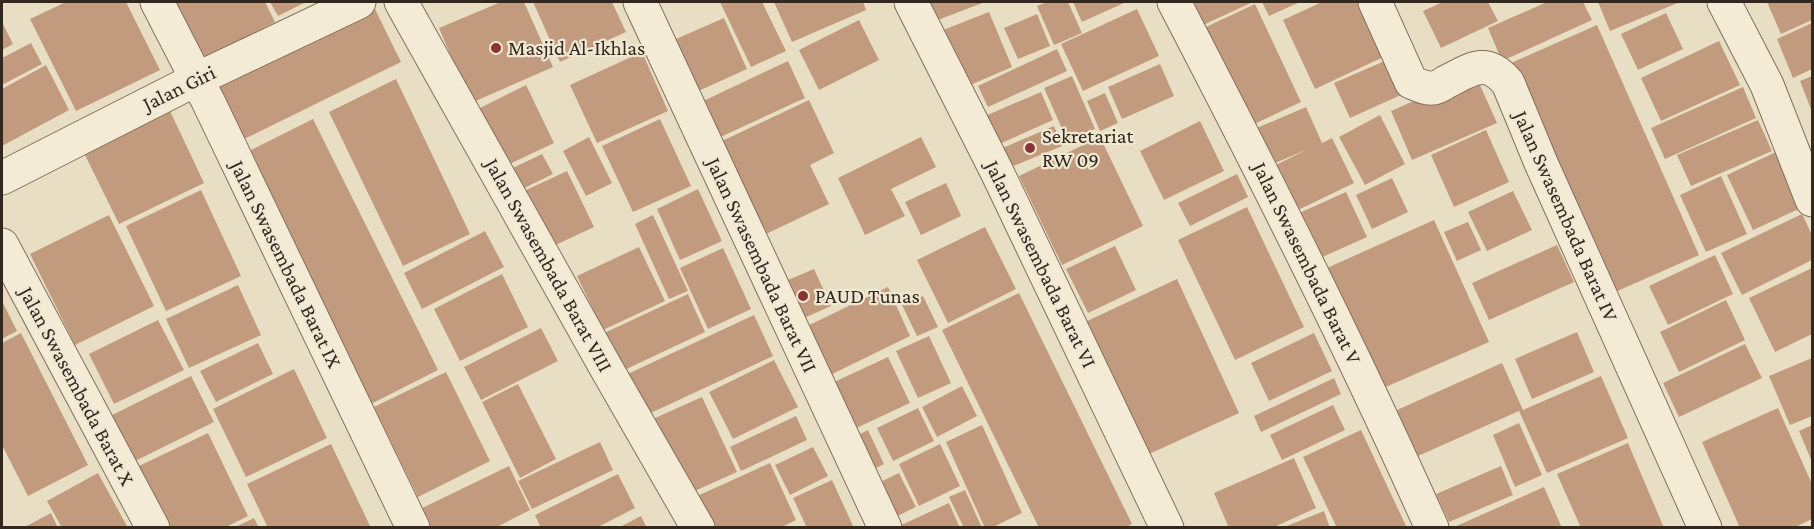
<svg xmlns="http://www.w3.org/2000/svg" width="1814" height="529" font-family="'Crimson Pro',serif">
<rect width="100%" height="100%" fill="#e8dec4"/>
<path fill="#c29b7e" d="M66,2h60l34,68 -84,41 -46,-92z
M175,2h90l10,20 -80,41 -29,-57z
M270,2h36l-28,14z
M501,2h23l29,65 -82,36 -32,-75z
M533,2h79l14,30 -66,30z
M720,2h42l24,49 -35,16z
M774,2h89l3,8 -74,32z
M921,2h64l-55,21z
M1047,2h21l14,31 -28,12 -17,-39z
M1073,2h53l-44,20z
M1176,2h77l-63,29z
M1262,2h38l-31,14z
M1322,2h43l25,52 -75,35 -32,-69z
M1443,2h45l10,19 -57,27 -18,-37z
M1547,2h36l9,18 -90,41 -14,-33z
M1598,2h82l-70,29z
M1767,2h45v18l-31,14z
M1255,4l46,98 -51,24 -46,-98z
M374,7l27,55 -161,79 -27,-54z
M1137,9l22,47 -76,35 -22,-47z
M989,12l23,55 -51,22 -23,-57z
M1666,13l17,36 -45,21 -17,-36z
M1037,14l13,32 -32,13 -14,-31z
M724,18l23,51 -55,25 -23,-52z
M859,20l20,40 -60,30 -20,-40z
M2,22l11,22 -11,6z
M1812,23v46l-19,9 -16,-39z
M1597,25l102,230 -86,38 -102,-230z
M1719,41l21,44 -79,36 -20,-43z
M31,43l11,21 -40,21v-27z
M1057,49l10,22 -79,36 -10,-21z
M642,52l26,59 -71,32 -27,-58z
M1387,60l16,34 -53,24 -16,-35z
M788,61l17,37 -91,42 -17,-36z
M1160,64l14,32 -52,23 -14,-32z
M46,65l23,45 -67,36v-57z
M1475,74l22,49 -85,37 -21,-49z
M1072,76l23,53 -28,11 -23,-52z
M1812,76v36l-12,-31z
M396,79l74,155 -67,32 -74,-154z
M526,85l28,58 -57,27 -27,-57z
M1743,87l13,31 -91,41 -14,-31z
M1041,92l12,28 -56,25 -12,-29z
M1105,93l13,30 -18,8 -13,-30z
M809,100l25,53 -24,12 19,39 -63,30 -44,-93z
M1306,107l16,36 10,-5 22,45 -62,30 -22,-45 38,-19 -42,18 -16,-36z
M170,111l34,72 -85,41 -35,-71z
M1380,115l25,49 -40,21 -26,-48z
M313,119l125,251 -73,37 -126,-251z
M660,119l31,67 -58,26 -31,-66z
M1758,120l14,31 -81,35 -14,-31z
M1200,121l24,50 -60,29 -24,-49z
M1054,126l8,20 -56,23 -8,-19z
M1486,130l23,52 -55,25 -23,-52z
M589,137l23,46 -26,13 -23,-45z
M921,137l15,30 -45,22 14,27 -40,19 -27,-57z
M1100,137l43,89 -81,39 -43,-89z
M1776,152l25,56 -48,22 -26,-55z
M542,154l11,20 -43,21 -10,-21z
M567,171l27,56 -47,22 -27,-56z
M1237,174l11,23 -58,29 -12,-23z
M1721,176l26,58 -41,18 -26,-57z
M1392,178l16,34 -36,17 -16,-34z
M946,183l15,33 -40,19 -16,-33z
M698,189l24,52 -42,19 -23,-51z
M201,190l40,86 -75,35 -40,-85z
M1513,191l19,39 -45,21 -19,-39z
M1346,192l21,45 -49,22 -21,-45z
M1247,207l57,120 -69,33 -57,-120z
M1802,214l10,21v25l-70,35 -21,-42z
M109,215l45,91 -79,39 -45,-91z
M653,215l35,76 -19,8 -34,-75z
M1434,220l55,122 -108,47 -54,-121z
M1468,222l13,28 -24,11 -13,-29z
M985,227l31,62 -68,34 -31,-63z
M485,231l19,36 -82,42 -18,-36z
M1557,245l17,37 -85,38 -17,-37z
M1115,246l21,44 -48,23 -22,-44z
M639,247l26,54 -62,29 -26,-54z
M723,248l28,61 -43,20 -28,-61z
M1715,255l18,39 -65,31 -19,-39z
M1812,268v66l-37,18 -26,-54z
M814,269l17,37 -38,17 -17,-38z
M502,274l26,53 -68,34 -26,-52z
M1177,279l62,134 -92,42 -62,-133z
M238,285l23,50 -72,33 -23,-49z
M888,287l22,49 -90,44 -23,-49z
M1019,293l113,231 -8,4h-85l-97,-198z
M688,294l17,38 -87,41 -18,-38z
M923,296l15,31 -21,9 -15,-31z
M1726,300l19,40 -66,32 -19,-40z
M2,301l15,30 -15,8z
M754,315l19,41 -135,63 -19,-41z
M158,320l26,50 -70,34 -25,-50z
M541,328l17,33 -77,39 -17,-33z
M1577,332l17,40 -62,27 -17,-40z
M21,333l67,132 -60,31 -26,-51v-102z
M1314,333l18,38 -63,30 -18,-38z
M929,336l22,47 -33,15 -22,-47z
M258,343l15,31 -57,28 -16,-31z
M1745,344l17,34 -83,39 -16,-34z
M888,357l22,46 -58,27 -22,-46z
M1812,358v58l-22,9 -21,-49z
M774,360l24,47 -65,32 -24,-47z
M1502,363l21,47 78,-34 27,62 -81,35 -28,-62 -101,45 -21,-46z
M294,369l33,69 -81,39 -33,-68z
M446,372l44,89 -72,36 -44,-90z
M191,376l23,46 -87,43 -23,-46z
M1334,378l7,16 -80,38 -7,-16z
M518,384l38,75 -36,19 -38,-76z
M962,386l15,30 -40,21 -15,-30z
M702,397l35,75 -49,22 -35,-75z
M1333,405l12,25 -63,30 -12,-25z
M918,408l16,33 -41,20 -16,-33z
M1778,408l34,76v35l-19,9h-53l-38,-86z
M796,416l11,24 -66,31 -11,-24z
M1519,423l23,52 -27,12 -22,-52z
M982,425l40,88 -31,15h-6l-39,-86z
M1812,425v37l-13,-31z
M868,430l16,34 -20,10 -16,-34z
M1361,430l29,62 17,36h-70l-34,-71z
M208,433l40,83 -24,12h-56l-29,-62z
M600,442l13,28 -81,39 -14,-28z
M1628,443l36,85h-83l-24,-54z
M331,444l40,84h-103l-21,-44z
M940,444l20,42 -41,20 -20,-42z
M813,447l15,29 -38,19 -15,-30z
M1294,458l22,50 -44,20h-43l-15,-35z
M770,463l26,57 -16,8h-72l-13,-31z
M509,466l21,44 -35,18h-74l-7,-16z
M1501,466l12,29 -64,27 -13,-28z
M98,473l30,55h-66l-15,-27z
M899,473l17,34 -27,13 -17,-34z
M618,474l17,34 -39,20h-55l-6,-13z
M832,480l22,48h-47l-14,-30z
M1544,487l18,41h-110z
M965,490l17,38h-18l-15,-31z
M949,503l11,25h-65z
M1324,511l6,17h-46v-1z
M51,513l7,15h-35z
M641,516l6,12h-29z
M254,518l5,10h-26z"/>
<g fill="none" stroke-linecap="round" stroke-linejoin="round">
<g stroke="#80705d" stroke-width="35">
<path id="minor" d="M157,2l51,99 205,427
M401,2l204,364 93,162
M640,2l245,526
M911,2l85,168 171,358
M1174,2c90,173 178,347 258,526
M1375,2l36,80c7,3 15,7 23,6 4,-1 9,-4 12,-6 26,-13 40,-25 62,1l33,80 164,365
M1724,2l43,83 45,115
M2,178l195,-99 162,-77
M2,245l151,283"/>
</g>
<use href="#minor" stroke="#f4ebd6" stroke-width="33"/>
</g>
<g fill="#883534" stroke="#f0e8d2" stroke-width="2">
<circle cx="496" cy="48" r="6"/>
<circle cx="1030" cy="148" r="6"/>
<circle cx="803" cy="296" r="6"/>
</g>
<g text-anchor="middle" stroke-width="4.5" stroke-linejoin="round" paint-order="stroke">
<g font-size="21" fill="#32281f" stroke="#f0e8d2" text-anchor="start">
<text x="508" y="55">Masjid Al-Ikhlas</text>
<text x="1042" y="143">Sekretariat<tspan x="1042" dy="24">RW 09</tspan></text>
<text x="815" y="303">PAUD Tunas</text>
</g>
<g font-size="21" fill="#32281f" stroke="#f0e8d2">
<text transform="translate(179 88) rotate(-26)" y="7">Jalan Giri</text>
<text transform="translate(1566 216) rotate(66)" y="7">Jalan Swasembada Barat IV</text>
<text transform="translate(1307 263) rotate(64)" y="7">Jalan Swasembada Barat V</text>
<text transform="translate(286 264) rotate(64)" y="7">Jalan Swasembada Barat IX</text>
<text transform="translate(1041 264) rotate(64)" y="7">Jalan Swasembada Barat VI</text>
<text transform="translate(549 265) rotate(61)" y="7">Jalan Swasembada Barat VIII</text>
<text transform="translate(762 265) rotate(65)" y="7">Jalan Swasembada Barat VII</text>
<text transform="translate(77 386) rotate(62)" y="7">Jalan Swasembada Barat X</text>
</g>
</g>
<rect width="1814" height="529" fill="none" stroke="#32281f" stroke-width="6"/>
</svg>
